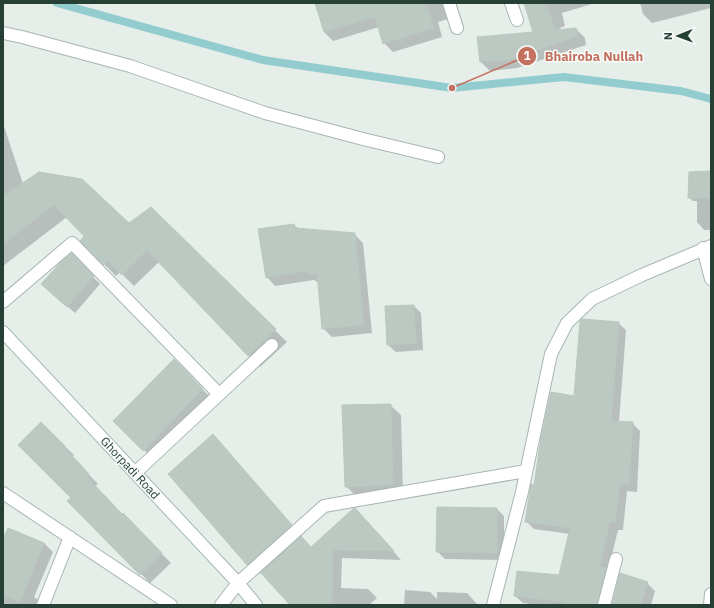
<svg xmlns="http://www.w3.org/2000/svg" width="714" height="608" font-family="'IBM Plex Sans',sans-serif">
<rect width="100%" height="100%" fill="#e6eeea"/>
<path fill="#0003" d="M316,3h131l4,15 -13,4 4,15 -49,15 -9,-9 -5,-16 -46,14 -9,-9z
M525,3h70l-33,10 3,13 -5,2 1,3 15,-2 9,9 1,7 -69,23 -27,3 -9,-9 54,-29z
M640,3h71v5l-59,15 -9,-9z
M3,123l20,61 106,40 22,-16 136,134 -27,25 -100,-106 -26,25 -14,-14 -4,4 -12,-12 -19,-28 -18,-19 -64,49z
M711,172v58h-7l-7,-8v-21h-4l-4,-4z
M294,225l5,4 55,5 9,9 9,90 -40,4 -9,-9 -4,-46h-2l-3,-2 -39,6 -8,-9z
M71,255l29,29 -25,29 -25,-21z
M414,306l7,7 2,37 -27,2 -8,-7z
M618,323l8,7 -7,92 13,1 8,8 -3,61 -10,-1 -4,39h-5l-10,42 -2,33h-69l-14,-2 -8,-7 45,-20 10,-42 -36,-5 -8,-8 9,-35 40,-89z
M174,360l39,40 -59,60 -39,-39z
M390,405l11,10 2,80 -46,2 -11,-11z
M41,423l33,32 -2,2 26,27 -3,2 28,29 48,48 -21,20 -81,-82 3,-3z
M223,446l78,90 -1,1 11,11 53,-30 37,42 -59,-2 -1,30 27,1 9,9 -8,7h-78l-30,-33 -3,3 -11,-10z
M497,509l7,7v44l-59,-1 -8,-8z
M3,541l41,2 9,9 -19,45 3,2 7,6h-41z
M647,583l8,8 -4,14h-38z
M405,590l25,2 7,7v-7l30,1 10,11v1h-73z"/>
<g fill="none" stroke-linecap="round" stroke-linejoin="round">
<path stroke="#92cccf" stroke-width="8" d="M57,3l206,57 189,28 112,-11 117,14 30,8"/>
</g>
<path fill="#bcc9c3" stroke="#b9c8c0" d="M315,3h111l8,25 -51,16 -8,-27 -51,15z
M524,3h22l9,27 21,-2 2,8 -70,24 -28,2 -3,-25 56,-5z
M711,171v27h-23l1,-26z
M39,172l43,7 47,44 22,-16 125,122 -28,27 -101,-106 -25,25 -15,-15 -3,5 -24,-24 4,-5 -30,-31 -51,39v-48z
M294,224l1,4 60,5 9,92 -42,4 -5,-56 -9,1 -1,-3 -41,7 -8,-49z
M72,253l22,23 -27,31 -26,-23 20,-22z
M414,305l2,38 -29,2 -2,-39z
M582,319l37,3 -8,99 22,1 -4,63 -9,-1 -5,39 -5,-1 -10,45 6,1 -9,37h-34v-3l-49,-6 3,-25 42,4 11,-47 -45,-6 6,-38 3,1 7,-47 10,-46 23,4 6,-75z
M174,359l29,30 -60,62 -30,-30z
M391,404l2,81 -48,2 -3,-82z
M41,422l24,24 -1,1 25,27 -2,3 35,37 1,-1 39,40 -22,22 -73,-74 4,-3 -53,-53z
M213,434l79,91 -45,40 -79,-91z
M437,507l60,1v45l-61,-1z
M354,508h1l39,43 -61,-1 -1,55h-42l-29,-32 40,-37 10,11z
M8,528l36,15 -24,59 -17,-6v-57z
M620,573l28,9 -7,23h-29z"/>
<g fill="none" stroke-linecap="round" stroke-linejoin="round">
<g stroke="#a9b6b0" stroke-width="14">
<path id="service" d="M3,33l19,4 108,29 135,47 98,26 75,18
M3,302l69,-59 147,151
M135,473l137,-128"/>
</g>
<g stroke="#a9b6b0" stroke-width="14">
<path id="minor" d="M449,3l8,25
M511,3l6,17
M703,248l8,31
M3,493l168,112
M43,605l27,-68
M221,605l17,-22 86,-77 202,-35
M493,605l29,-113 29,-138 16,-31 25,-24 50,-24 69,-29
M604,605l12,-46
M710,605l1,-11"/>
</g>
<g stroke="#a5b9b1" stroke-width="14">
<path id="secondary" d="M3,332l235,251 18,22"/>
</g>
<use href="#service" stroke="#fff" stroke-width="12"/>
<use href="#minor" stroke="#fff" stroke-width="12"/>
<use href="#secondary" stroke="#fff" stroke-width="12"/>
</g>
<g text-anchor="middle" stroke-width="3" stroke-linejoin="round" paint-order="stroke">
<g font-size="12" fill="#264036" stroke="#f7fbf8">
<text transform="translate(130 468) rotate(47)" y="4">Ghorpadi Road</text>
</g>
</g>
<path fill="none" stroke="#c3705f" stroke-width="1.5" d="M452 88L527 56"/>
<g fill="#c3705f" stroke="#f7fbf8" stroke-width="1.5">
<circle cx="452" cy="88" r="4"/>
<circle cx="527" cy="56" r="10"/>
</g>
<g font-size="12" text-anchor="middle" font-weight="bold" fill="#fff">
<text x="527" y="60">1</text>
</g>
<g font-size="13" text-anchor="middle" font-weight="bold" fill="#c3705f" stroke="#f7fbf8" stroke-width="3" stroke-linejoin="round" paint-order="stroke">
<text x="594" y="61">Bhairoba Nullah</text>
</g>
<rect width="714" height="608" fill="none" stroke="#264036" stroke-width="8"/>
<g transform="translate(678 36) rotate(269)" stroke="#f7fbf8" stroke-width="3" paint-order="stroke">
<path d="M0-3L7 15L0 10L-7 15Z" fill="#264036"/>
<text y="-6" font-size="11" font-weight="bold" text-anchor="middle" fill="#264036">N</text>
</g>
</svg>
